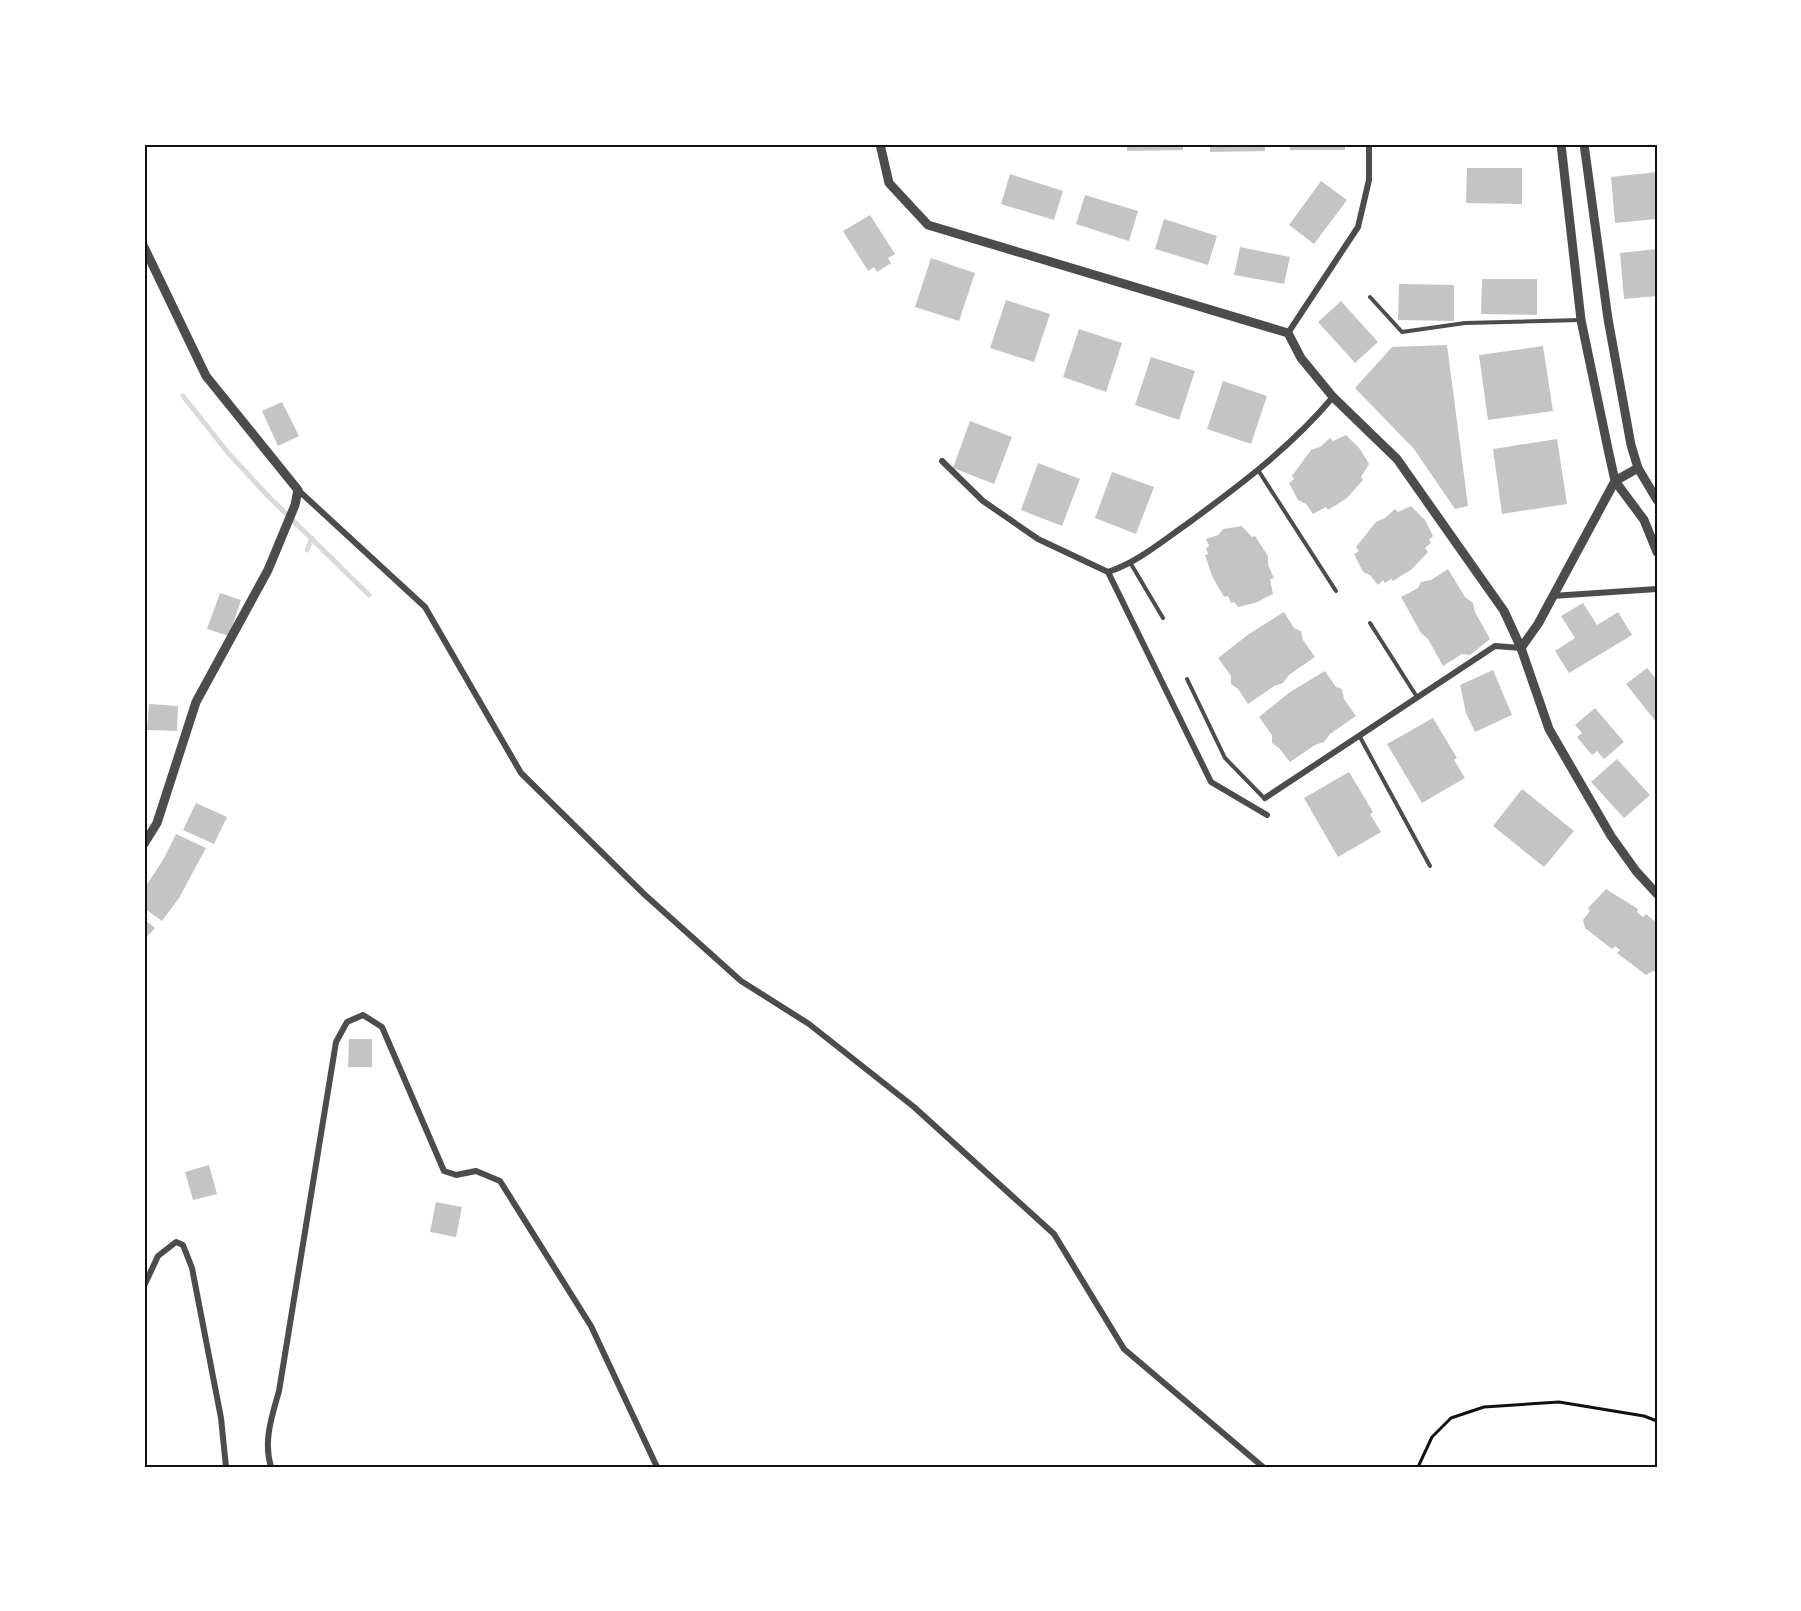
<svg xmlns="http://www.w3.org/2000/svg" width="1801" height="1611" font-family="'Noto Serif',serif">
<rect width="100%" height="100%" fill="#fff"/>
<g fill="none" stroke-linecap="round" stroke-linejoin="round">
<path stroke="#d9d9d9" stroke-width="5" d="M183,396l46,58 41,44 99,97
M307,550l5,-12"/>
</g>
<path fill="#c4c4c4" d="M1127,144h56v6l-56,1z
M1210,144h55v7l-55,1z
M1290,144h55v6h-55z
M1467,168h55v36l-56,-1z
M1657,172v47l-42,4 -4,-46z
M1010,174l53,17 -9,29 -53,-16z
M1321,181l26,19 -33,44 -25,-19z
M1085,195l53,16 -9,30 -53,-17z
M870,215l25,39 -7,4 3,5 -14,9 -3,-5 -6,4 -25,-40z
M1164,219l53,17 -9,29 -53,-16z
M1240,247l50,10 -6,27 -50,-9z
M1657,249v47l-33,3 -4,-46z
M931,258l44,15 -16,48 -44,-14z
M1482,279h55v36l-56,-1z
M1399,284l55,1v36l-56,-1z
M1006,300l44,14 -16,48 -44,-14z
M1341,301l37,41 -23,21 -37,-41z
M1079,329l43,14 -16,49 -43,-15z
M1447,345l21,161 -13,3 -41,-60 -59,-61 37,-41z
M1543,346l10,65 -65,9 -9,-65z
M1151,357l44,14 -16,49 -44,-15z
M1223,381l44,15 -16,48 -44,-15z
M282,402l17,34 -21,10 -16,-35z
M970,421l42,16 -18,47 -41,-16z
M1346,435l14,14 9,15 -8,13 2,3 -16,18 -19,12 -2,-3 -13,7 -7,-10 -8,-4 -9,-17 5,-4 -2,-3 19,-26 9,-3 10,-9 3,3z
M1557,439l10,65 -65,10 -9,-65z
M1038,463l42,16 -18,47 -41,-16z
M1112,472l42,15 -18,47 -41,-16z
M1411,506l14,14 8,16 -4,4 2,3 -6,5 3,4 -16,17 -19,12 -2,-2 -6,4 -2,-3 -5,5 -8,-10 -7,-3 -9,-18 5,-3 -3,-4 20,-25 9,-4 10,-9 3,3z
M1242,526l10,11 3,-1 13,20v9l6,13 -4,1 3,15 -18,9 -17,4 -4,-5 -3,1 -3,-7 -4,1 -12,-21 -7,-21 3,-1 -2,-6 3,-2 -3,-7 12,-4 5,-6z
M1448,569l17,28 8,6 2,9 15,27 -20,16 -8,-1 -19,12 -15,-27 -7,-6 -20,-36 17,-9 3,-6 10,-2z
M220,593l21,7 -12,36 -22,-7z
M1583,603l14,22 21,-13 14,23 -63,38 -14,-22 20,-13 -14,-22z
M1284,612l10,16 7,3 2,9 12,17 -26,18 -6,8 -9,3 -26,18 -10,-15 -7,-5v-8l-13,-18 31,-24z
M1647,668l10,12v43l-31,-39z
M1493,670l19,45 -37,17 -9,-19 -6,-28z
M1325,671l11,16 6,2 2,10 12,17 -26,18 -6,8 -9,3 -25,17 -11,-14 -7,-5v-8l-13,-18 31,-25z
M149,704l29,2 -1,25 -30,-1z
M1595,708l29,34 -20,17 -7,-8 -5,4 -15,-18 5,-4 -7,-8z
M1433,718l24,40 -3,2 11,18 -43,25 -35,-59z
M1617,759l33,36 -26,23 -33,-36z
M1349,772l24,40 -3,2 11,18 -43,25 -34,-59z
M1522,789l52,42 -30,36 -51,-41z
M196,803l31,14 -13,27 -31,-14z
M176,834l30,14 -27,50 -17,23 -18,-13v-19l19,-29z
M1606,889l32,20 -1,3 6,5 3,-3 11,9 -1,49 -3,-1 -7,4 -29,-22 3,-3 -5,-4 -3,3 -27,-21 -2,-8 7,-9 -2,-3z
M144,919l11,9 -11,12z
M349,1039h23v28h-24z
M209,1165l8,29 -24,6 -8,-28z
M436,1202l26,5 -6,30 -26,-5z"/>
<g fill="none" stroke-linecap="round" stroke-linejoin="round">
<path stroke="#111" stroke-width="3" d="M1418,1467l14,-30 19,-19 33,-11 75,-5 85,14 13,5"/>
<path stroke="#4c4c4c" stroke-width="4" d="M1370,297l32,35 63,-9 116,-3
M1258,470l78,121
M1131,564l32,54
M1370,623l47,74
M1187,679l38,79 39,40
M1360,737l70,129"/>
<path stroke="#4c4c4c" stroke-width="6" d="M1288,333l70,-106 11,-47v-36
M942,461l41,40 55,38 70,33 103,210 56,33
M298,490l127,117 96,166 123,121 97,87 68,43 105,83 140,127 70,115 139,118
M1108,572c30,-10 53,-30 79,-48 52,-38 104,-77 146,-127
M1552,596l105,-7
M1265,798l230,-152 26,2
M144,1286l14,-30 18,-14 7,3 9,23 29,150 5,49
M271,1467c-8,-26 1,-51 8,-76l57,-349 11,-20 16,-7 19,12 62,144 12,4 20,-4 24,10 91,145 66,141"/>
<path stroke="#4c4c4c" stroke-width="9" d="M880,144l9,39 39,42 360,108 13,25 32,39 64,62 107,152 17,37 28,81 62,107 25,35 21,23
M1561,144l20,176 27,129 7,32 29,39 13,32
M1584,144l24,175 23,126 7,23 19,32
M144,247l62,129 92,114 -3,15 -27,65 -72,132 -39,121 -13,21
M1521,648l17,-24 77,-143 23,-13"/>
</g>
<rect width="1801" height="1611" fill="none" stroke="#ffffff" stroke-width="291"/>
<rect x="146" y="146" width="1510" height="1320" fill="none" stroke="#111" stroke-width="2"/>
</svg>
